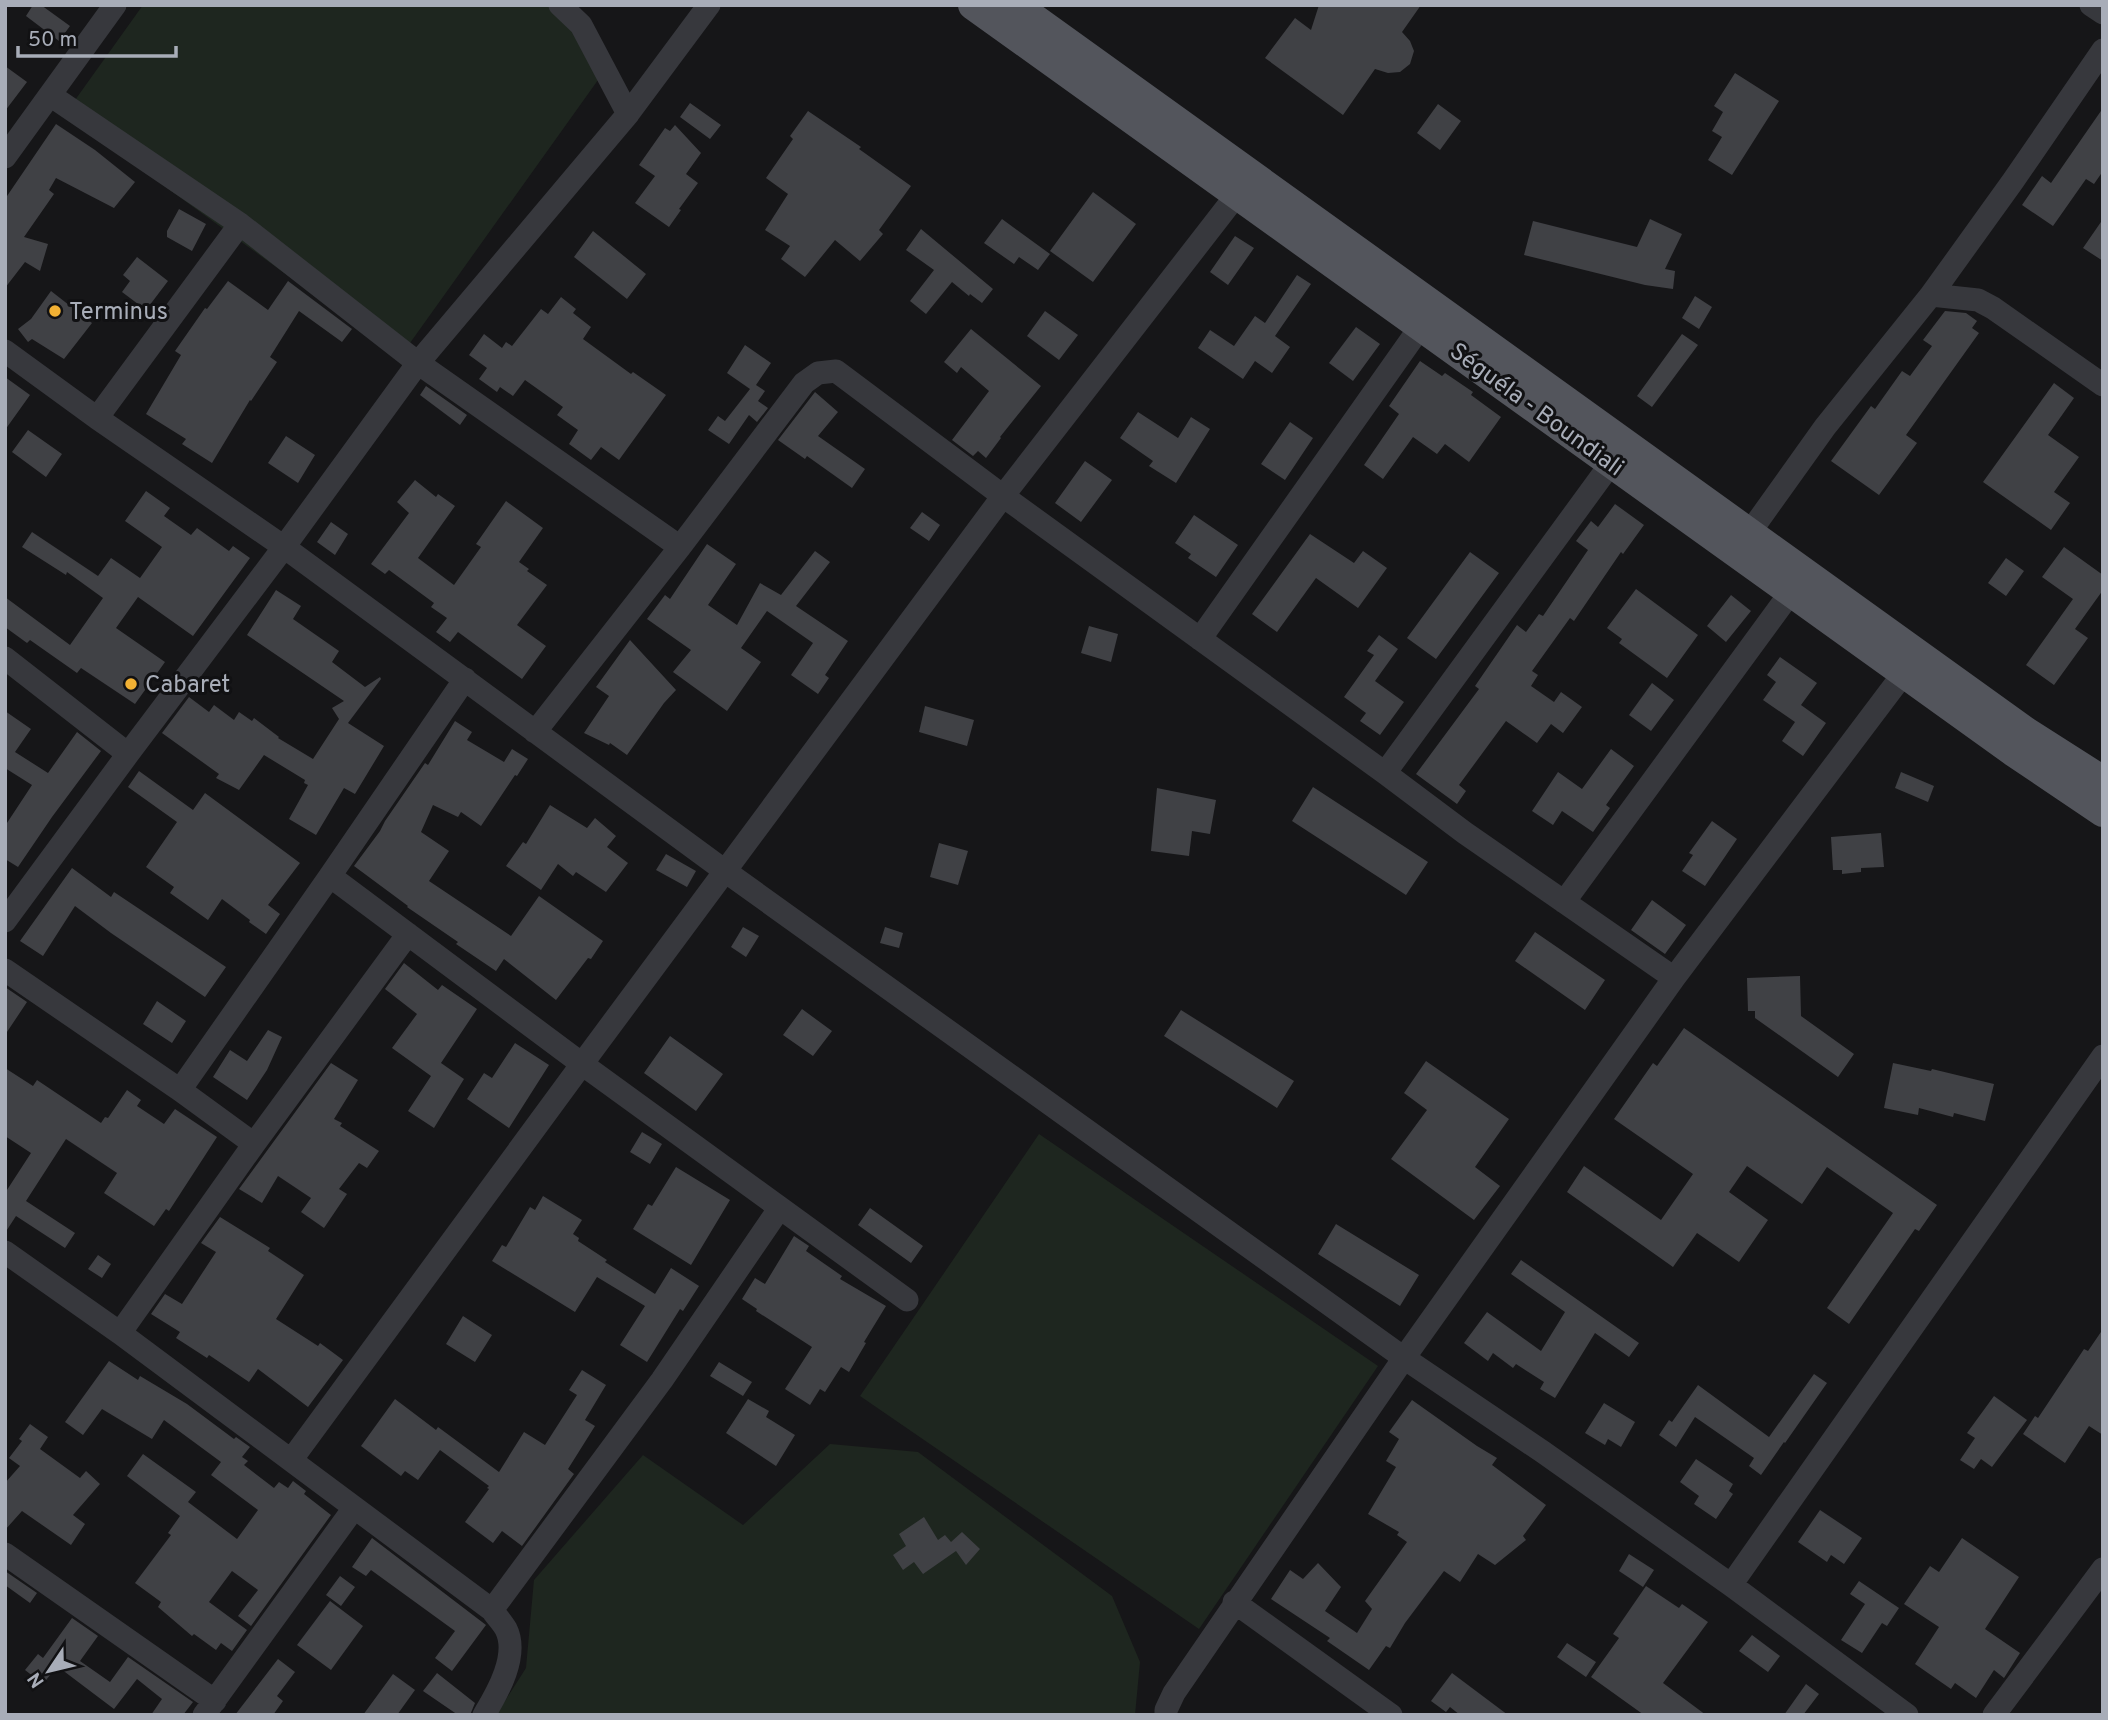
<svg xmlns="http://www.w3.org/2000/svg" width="2108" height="1720" font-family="Overpass,sans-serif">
<rect width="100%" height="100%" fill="#161618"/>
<path fill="#1e261f" d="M143,5h416l39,75 -198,277 -335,-243z
M1039,1134l339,232 -179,263 -339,-233z
M830,1444l88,8 194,144 28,66 -5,53h-639l30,-47 8,-88 109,-125 100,70z"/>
<path fill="#404145" d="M33,5h8l29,21 -11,15 -33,-25z
M1319,5h102l-19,27 8,9 4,10 -4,13 -10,8 -12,1 -13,-4 -32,46 -78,-57 30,-40 16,12z
M5,66l22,16 -22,29z
M1735,73l44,28 -47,74 -24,-15 14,-23 -10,-6 11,-19 -9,-6z
M690,103l31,22 -11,14 -30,-22z
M1438,104l23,17 -21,29 -23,-17z
M2103,108v63l-9,13 -8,-5 -33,47 -31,-21 20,-29 9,7z
M808,111l53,36 -2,2 52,37 -32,44 4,4 -23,27 -25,-21 -30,37 -24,-18 9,-13 -25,-16 23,-36 -22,-16 27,-39 -3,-3z
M56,124l39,26 40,32 -21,26 -58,-30 -7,12 5,4 -30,43 24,7 -8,27 -15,-9 -20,26v-89z
M675,125l26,28 -15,21 12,9 -19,26 2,1 -12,17 -34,-24 20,-27 -16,-11 26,-37 5,3z
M1093,192l43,32 -43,58 -43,-31z
M179,209l27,15 -14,27 -25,-14v-6z
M1002,219l48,35 -12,16 -19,-13 -5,7 -30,-21z
M1650,219l32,15 -17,35 10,2 -2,18 -28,-4 -121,-30 9,-34 104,26z
M2103,219v42l-20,-13z
M921,229l72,60 -11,14 -12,-9 -1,2 -17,-14 -26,32 -16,-13 24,-31 -28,-20z
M593,231l53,43 -19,25 -53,-42z
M1235,236l19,12 -26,37 -18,-13z
M137,257l31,24 -22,29 -24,-18 8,-11 -7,-6z
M1297,275l14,9 -36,52 15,11 -18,26 -17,-12 -12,18 -45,-31 12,-18 24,16 21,-30 10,7z
M228,281l40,29 20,-29 64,48 -10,13 -43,-31 -29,46 7,5 -26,39 -1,-1 -38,63 -30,-19 4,-5 -40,-25 35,-59 -6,-4 30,-43 2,1z
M51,291l41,32 -28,36 -32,-20 -4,3 -10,-13 13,-10z
M1695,296l17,11 -13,22 -17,-11z
M561,297l15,12 -3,4 18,14 -8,12 48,35 2,-2 33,23 -47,65 -18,-13 -10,13 -22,-16 9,-14 -21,-15 6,-8 -38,-27 -12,16 -13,-9 -3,5 -18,-13 8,-11 -18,-13 15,-21 18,14 4,-6 6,4 29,-37 7,5z
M1045,311l33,24 -19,25 -32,-24z
M1945,311l21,2 11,8 -5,7 7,5 -73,102 11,8 -38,52 -48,-34 40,-55 4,3 27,-38 8,5 22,-30 -9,-6z
M1356,327l24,17 -27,37 -24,-18z
M971,329l70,57 -41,51 1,1 -15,20 -8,-7 -5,5 -21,-16 37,-49 -28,-24 -4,6 -13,-11z
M1682,334l16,11 -46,62 -15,-11z
M745,345l26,18 -15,22 9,6 -7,10 10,7 -11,14 -8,-7 -20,29 -21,-14 10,-14 7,5 25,-32 -23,-16z
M1420,361l22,15 3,-3 28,19 -2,3 30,22 -32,45 -24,-18 -8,10 -24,-17 -30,42 -19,-14 35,-51 -10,-8z
M5,377l25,18 -25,35z
M2054,383l20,15 -26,37 31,22 -25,35 16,11 -19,27 -68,-48z
M426,386l41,29 -7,10 -40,-30z
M815,392l23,20 -20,24 47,33 -13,19 -45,-32 -2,3 -27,-19z
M1138,412l40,26 13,-21 19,12 -34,54 -27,-17 4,-5 -33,-23z
M1290,422l23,16 -28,42 -24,-16z
M28,430l34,24 -16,23 -34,-25z
M286,436l29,19 -17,28 -30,-20z
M1085,461l27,19 -31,42 -26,-19z
M415,480l21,17 2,-3 17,12 -37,52 36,27 27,-38 -5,-3 30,-43 37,27 -24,34 10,7 -2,2 20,14 -30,40 29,21 -24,33 -64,-47 -8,10 -14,-10 11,-14 -16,-11 3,-4 -45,-33 -4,4 -14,-10 38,-51 -12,-11z
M146,491l24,17 -6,8 27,19 6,-7 32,23 4,-5 17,12 -57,78 -55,-39 -22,31 49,34 -30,42 -54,-36 -4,5 -47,-33 -3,3 -22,-16v-30l65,48 33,-47 -36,-26 -1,3 -44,-28 10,-15 66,44 13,-18 29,20 22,-31 -37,-26z
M1615,504l29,21 -21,29 -2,-2 -47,69 -4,-3 -38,53 6,4 -7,11 23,16 7,-10 21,15 -19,26 -12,-9 -14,19 -31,-22 -47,64 7,6 -9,13 -41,-30 63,-85 -4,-3 42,-61 9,7 13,-18 4,2 45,-66 -12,-9 15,-20 7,6z
M922,512l18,13 -11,16 -19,-13z
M1194,515l44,30 -22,32 -28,-19 3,-4 -16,-11z
M331,522l17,12 -13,21 -18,-13z
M1310,534l44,29 9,-12 24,17 -29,40 -42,-30 -39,54 -25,-18z
M707,544l29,20 -28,41 29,20 23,-42 21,12 34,-44 15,11 -34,44 52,35 -23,34 4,3 -11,16 -27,-19 22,-32 -46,-32 -26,37 20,14 -34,49 -54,-39 18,-22 -44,-31 18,-24 5,4z
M2064,547l39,28v15l-28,39 13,9 -34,47 -28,-20 47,-66 -31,-22z
M1470,552l29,21 -63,86 -29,-21z
M2006,558l18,13 -18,25 -18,-13z
M1636,589l62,46 -31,43 -48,-35 3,-4 -15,-11z
M276,590l25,16 -8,13 46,32 -7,11 33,25 15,-10 1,2 -33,44 36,23 -29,48 -11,-6 -28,47 -27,-16 19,-34 -4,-2 1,-3 -41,-25 -25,35 -23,-12 3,-4 -57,-41 27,-36 20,15 5,-7 20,15 5,-8 13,9 2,-3 25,19 -1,1 35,21 26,-40 -7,-11 12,-7 -97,-66z
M1731,595l20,16 -25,31 -19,-16z
M1089,626l29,8 -7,28 -30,-9z
M1379,635l19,14 -23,32 29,21 -24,33 -20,-14 6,-8 -22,-16 30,-42 -7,-4z
M630,640l46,50 -12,13 -37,52 -17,-12 -1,2 -25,-12 25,-37 -13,-9z
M1780,657l37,26 -16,22 25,18 -23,33 -21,-15 13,-19 -32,-22 13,-18 -9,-7z
M1652,683l22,17 -23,31 -22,-16z
M925,706l49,14 -7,26 -48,-14z
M5,711l26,18 -16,23 33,21 29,-41 24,19 -49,66 -34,50 -13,-8v-33l27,-41 -27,-17z
M455,721l17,11 -5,8 37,22 8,-13 16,10 -11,17 -2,-1 -34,51 -20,-14 -3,5 -25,-12 -12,27 28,19 -20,30 82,55 28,-40 64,45 -12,18 -3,-1 -32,42 -52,-41 -8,12 -40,-27 2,-2 -51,-35 1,-1 -54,-40 26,-35 5,-10 40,-58 3,2z
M1611,749l23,17 -28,39 4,3 -17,24 -31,-21 -9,14 -21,-14 26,-39 24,17z
M139,771l54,39 12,-17 95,70 -32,42 12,9 -14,20 -17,-12 1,-2 -28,-21 -14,21 -38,-27 4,-6 -28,-20 31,-45 -49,-35z
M1901,772l33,14 -6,16 -33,-14z
M1313,787l115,75 -22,33 -114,-74z
M1157,788l59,12 -6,34 -18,-3 -3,25 -38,-5z
M550,805l37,23 8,-10 21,18 -9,11 21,16 -22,29 -30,-20 -3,4 -15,-12 -17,26 -35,-24 17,-24 3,2z
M1712,821l25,18 -32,47 -23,-15 11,-16 -4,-2z
M1881,833l3,34 -23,1v4l-19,2v-4h-9l-2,-33z
M939,843l29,8 -10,34 -28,-8z
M666,854l30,17 -9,16 -31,-17z
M72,868l39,29 3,-5 112,75 -21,30 -94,-64 -36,-27 -32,50 -23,-15z
M1652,900l34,25 -21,29 -34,-24z
M743,927l16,9 -13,21 -15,-10z
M885,927l18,6 -4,15 -19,-5z
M1535,932l70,48 -20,30 -70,-49z
M404,963l34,27 4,-5 35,24 -36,54 23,16 -30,49 -26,-17 23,-35 -39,-28 25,-34 -32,-25z
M1800,976l1,40 53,38 -16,23 -83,-59v-7h-7l-1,-33z
M5,987l22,15 -22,33z
M157,1001l29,20 -14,22 -29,-19z
M802,1009l30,22 -19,25 -30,-21z
M1181,1010l113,71 -17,27 -113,-72z
M1684,1028l253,177 -18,26 -4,-2 -66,95 -22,-16 66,-95 -66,-46 -25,37 -55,-38 -18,26 39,28 -29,42 -42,-29 -24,34 -106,-75 17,-26 77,54 32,-46 -79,-55 39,-56 4,3z
M268,1030l14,7 -15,33 -20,30 -34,-23 17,-27 17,11z
M670,1036l53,38 -27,37 -52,-38z
M515,1043l34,22 -40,63 -42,-29 17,-26 8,5z
M1426,1061l83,58 -34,48 25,19 -26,34 -83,-61 36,-49 -23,-17z
M331,1063l27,17 -24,39 8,4 -2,3 39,25 -12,17 -8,-5 -20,26 8,5 -23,34 -23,-16 10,-14 -33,-22 -16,27 -23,-14z
M1893,1063l38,8 1,-2 62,15 -9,37 -31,-8 -1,4 -34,-9 -1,7 -34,-7z
M5,1068l28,18 4,-6 64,43 4,-6 3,1 19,-28 14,10 -4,6 27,18 11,-15 42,28 -48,74 -3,-2 -12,17 -50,-33 13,-20 -51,-34 -40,62 49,32 -10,15 -49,-32 -11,17v-40l26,-40 -26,-17z
M642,1132l20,12 -12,20 -20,-12z
M676,1167l54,33 -39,65 -58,-36 15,-25 4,2z
M543,1196l39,24 -9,14 6,4 -1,3 29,19 -2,2 50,32 16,-26 28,18 -16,25 -3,-2 -33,53 -27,-17 25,-39 -48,-29 -22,35 -83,-51 10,-16 4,2 24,-40 5,3z
M870,1208l53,38 -12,17 -53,-38z
M220,1217l50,31 -2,3 36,24 -28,44 42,27 2,-3 23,17 -35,47 -50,-38 -9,13 -40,-27 -2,3 -31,-20 4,-6 -29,-18 14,-20 17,10 34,-52 -15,-9z
M1336,1224l83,51 -19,31 -82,-52z
M794,1236l15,10 -3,5 36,25 -2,3 46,27 -22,36 2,1 -17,29 -8,-5 -16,25 -5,-3 -10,16 -25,-16 27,-42 -56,-36 1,-2 -15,-10 13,-21 10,6z
M98,1255l13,9 -9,14 -14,-9z
M1521,1260l118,83 -10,14 -34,-24 -40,65 -15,-9 4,-7 -28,-18 -3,4 -20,-15 -5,8 -24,-18 23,-31 54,39 24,-39 -54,-38z
M463,1316l29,19 -17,27 -29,-18z
M2103,1329v106l-14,-9 -24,37 -42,-29 12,-18 3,2 46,-69 4,2z
M109,1361l29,19 2,-4 47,28 47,35 2,-2 14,10 -8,10 6,4 -4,4 30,23 5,-6 9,6 5,-7 13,10 -2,3 27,21 -80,111 -13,-10 20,-26 -26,-19 -23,31 38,28 -15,21 -11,-8 -5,7 -22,-16 -2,2 -34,-29 3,-5 -26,-19 36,-48 -3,-2 12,-17 -53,-40 16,-22 53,38 -8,10 49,37 21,-29 -47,-35 10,-13 -57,-42 -12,19 -50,-30 -19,26 -18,-13z
M719,1362l33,20 -9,14 -33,-20z
M582,1370l24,15 -21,35 10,6 -27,43 6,5 -52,72 -20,-15 -9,12 -28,-21 24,-33 -2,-1 2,-2 -49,-36 -22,30 -13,-9 -4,5 -40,-30 34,-47 41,31 2,-3 61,45 25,-40 21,13 32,-50 -8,-5z
M1814,1374l13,9 -42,60 -1,-1 -23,33 -12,-9 5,-8 -59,-41 -19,30 -17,-12 10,-15 3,2 26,-37 71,52z
M1994,1396l33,24 -35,47 -11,-8 -7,10 -14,-9 15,-22 -8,-5z
M748,1399l21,12 -3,6 29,18 -19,31 -50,-33z
M1412,1400l65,46 20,12 -5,7 54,40 -23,31 3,4 -31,25 -17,-11 -18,28 -16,-11 -39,52 -15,25 -4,-2 -17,24 -42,-29 3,-3 -59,-39 19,-29 13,9 15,-16 23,24 -16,24 32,22 15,-24 -7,-8 42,-59 -10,-7 2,-3 -31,-18 28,-47 -10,-6 13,-22 -10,-7z
M1604,1403l31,19 -14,25 -13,-8 -3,6 -20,-12z
M30,1424l18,13 -8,12 40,29 6,-7 14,13 -27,31 12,9 -14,21 -49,-34 -17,19v-47l15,-17 -11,-8 13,-17 -3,-2z
M1696,1459l37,25 -4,7 4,3 -17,25 -22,-15 5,-8 -19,-14z
M1820,1510l42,28 -18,26 -13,-9 -4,7 -29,-20z
M924,1517l14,23 7,-5 6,7 11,-10 18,17 -14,16 -10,-14 -33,23 -9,-12 -11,8 -10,-15 13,-9 -7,-12z
M372,1538l114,87 -34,46 -17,-13 20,-27 -84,-61 -5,6 -14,-9z
M1962,1538l57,39 -34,52 35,24 -16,25 -10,-8 -18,28 -21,-15 -4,6 -36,-25 24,-37 -35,-23 26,-38 9,6z
M1629,1554l25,16 -11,17 -24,-16z
M5,1571l32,22 -7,10 -25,-18z
M340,1576l15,11 -14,19 -15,-11z
M1859,1581l40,27 -12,18 -5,-3 -20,30 -21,-13 24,-36 -15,-10z
M1646,1586l33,22 3,-4 26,18 -45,61 43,32h-62l-53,-38 28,-39 -6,-4z
M330,1601l33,25 -32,44 -34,-25z
M72,1618l26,18 -18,25 30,21 18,-25 65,45 -10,13h-32l11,-16 -25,-20 -23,30 -57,-43 -14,18 -18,-14 13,-16 5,4z
M1752,1635l28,21 -12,16 -29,-21z
M1567,1643l29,19 -10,15 -29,-20z
M278,1659l17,13 -18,24 6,5 -10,14h-38z
M437,1673l38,30 -5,12h-12l-35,-24z
M1452,1673l56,42h-48l-10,-8 -4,5 -15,-11z
M393,1674l22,16 -18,25h-34z
M1806,1684l13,10 -16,21h-19z"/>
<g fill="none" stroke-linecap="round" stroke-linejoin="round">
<path stroke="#37383d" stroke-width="23" d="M560,5l21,20 47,89
M2091,5l12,8
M50,95l190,129 178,139 262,184
M5,157l110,-152
M1931,295l47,5 15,8 110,77
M5,351l92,67 187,129 441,324 679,487 139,94 188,133 176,130
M97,418l143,-194
M1750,532l75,-105 106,-132 82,-114 90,-131
M1200,639l221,-313
M5,658l123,96
M535,732l145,-185 124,-164 14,-10 18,-2 167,125 382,277 80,60 209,145
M1385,773l227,-311
M330,876l252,188 325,236
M1564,902l227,-310
M5,921l123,-167 156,-207 134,-184 210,-249 81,-109
M5,970l175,120 74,54
M180,1090l150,-214 135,-197
M5,1252l115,81 372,277c4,6 10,12 14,19 13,26 -8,63 -22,86
M120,1333l134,-189 154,-210
M292,1459l290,-395 421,-568 242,-312
M5,1554l210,147
M1731,1585l372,-529
M1234,1602l157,113
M492,1610l170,-230 117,-171
M204,1715l150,-207
M1166,1715v-5l8,-17 230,-335 270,-380 230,-305
M1994,1715l109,-146"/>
<path stroke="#53555c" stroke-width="30" d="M973,5l1041,747 89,60
M1015,5l1011,727 77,49"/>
</g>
<g fill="#f2b134" stroke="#111113" stroke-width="2.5">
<circle cx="55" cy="311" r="7"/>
<circle cx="131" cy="684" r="7"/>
</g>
<g text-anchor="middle" stroke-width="6" stroke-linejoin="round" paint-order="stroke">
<g font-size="24" fill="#a8adb8" stroke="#111113" text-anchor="start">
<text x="69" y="319">Terminus</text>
<text x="145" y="692">Cabaret</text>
</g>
<g font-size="24" fill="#a8adb8" stroke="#111113">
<text transform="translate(1537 409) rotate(36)" y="8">Séguéla - Boundiali</text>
</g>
</g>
<rect width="2108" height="1720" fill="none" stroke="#a8adb8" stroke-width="14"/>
<g transform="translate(49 1671) rotate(235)" stroke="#111113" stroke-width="5" paint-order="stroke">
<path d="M0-5L12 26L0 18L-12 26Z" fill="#a8adb8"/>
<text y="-10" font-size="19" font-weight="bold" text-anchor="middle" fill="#a8adb8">N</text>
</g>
<path d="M18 46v10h158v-10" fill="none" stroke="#a8adb8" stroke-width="3.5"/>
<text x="28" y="46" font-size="21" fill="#a8adb8" stroke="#111113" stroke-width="5" paint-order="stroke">50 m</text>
</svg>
